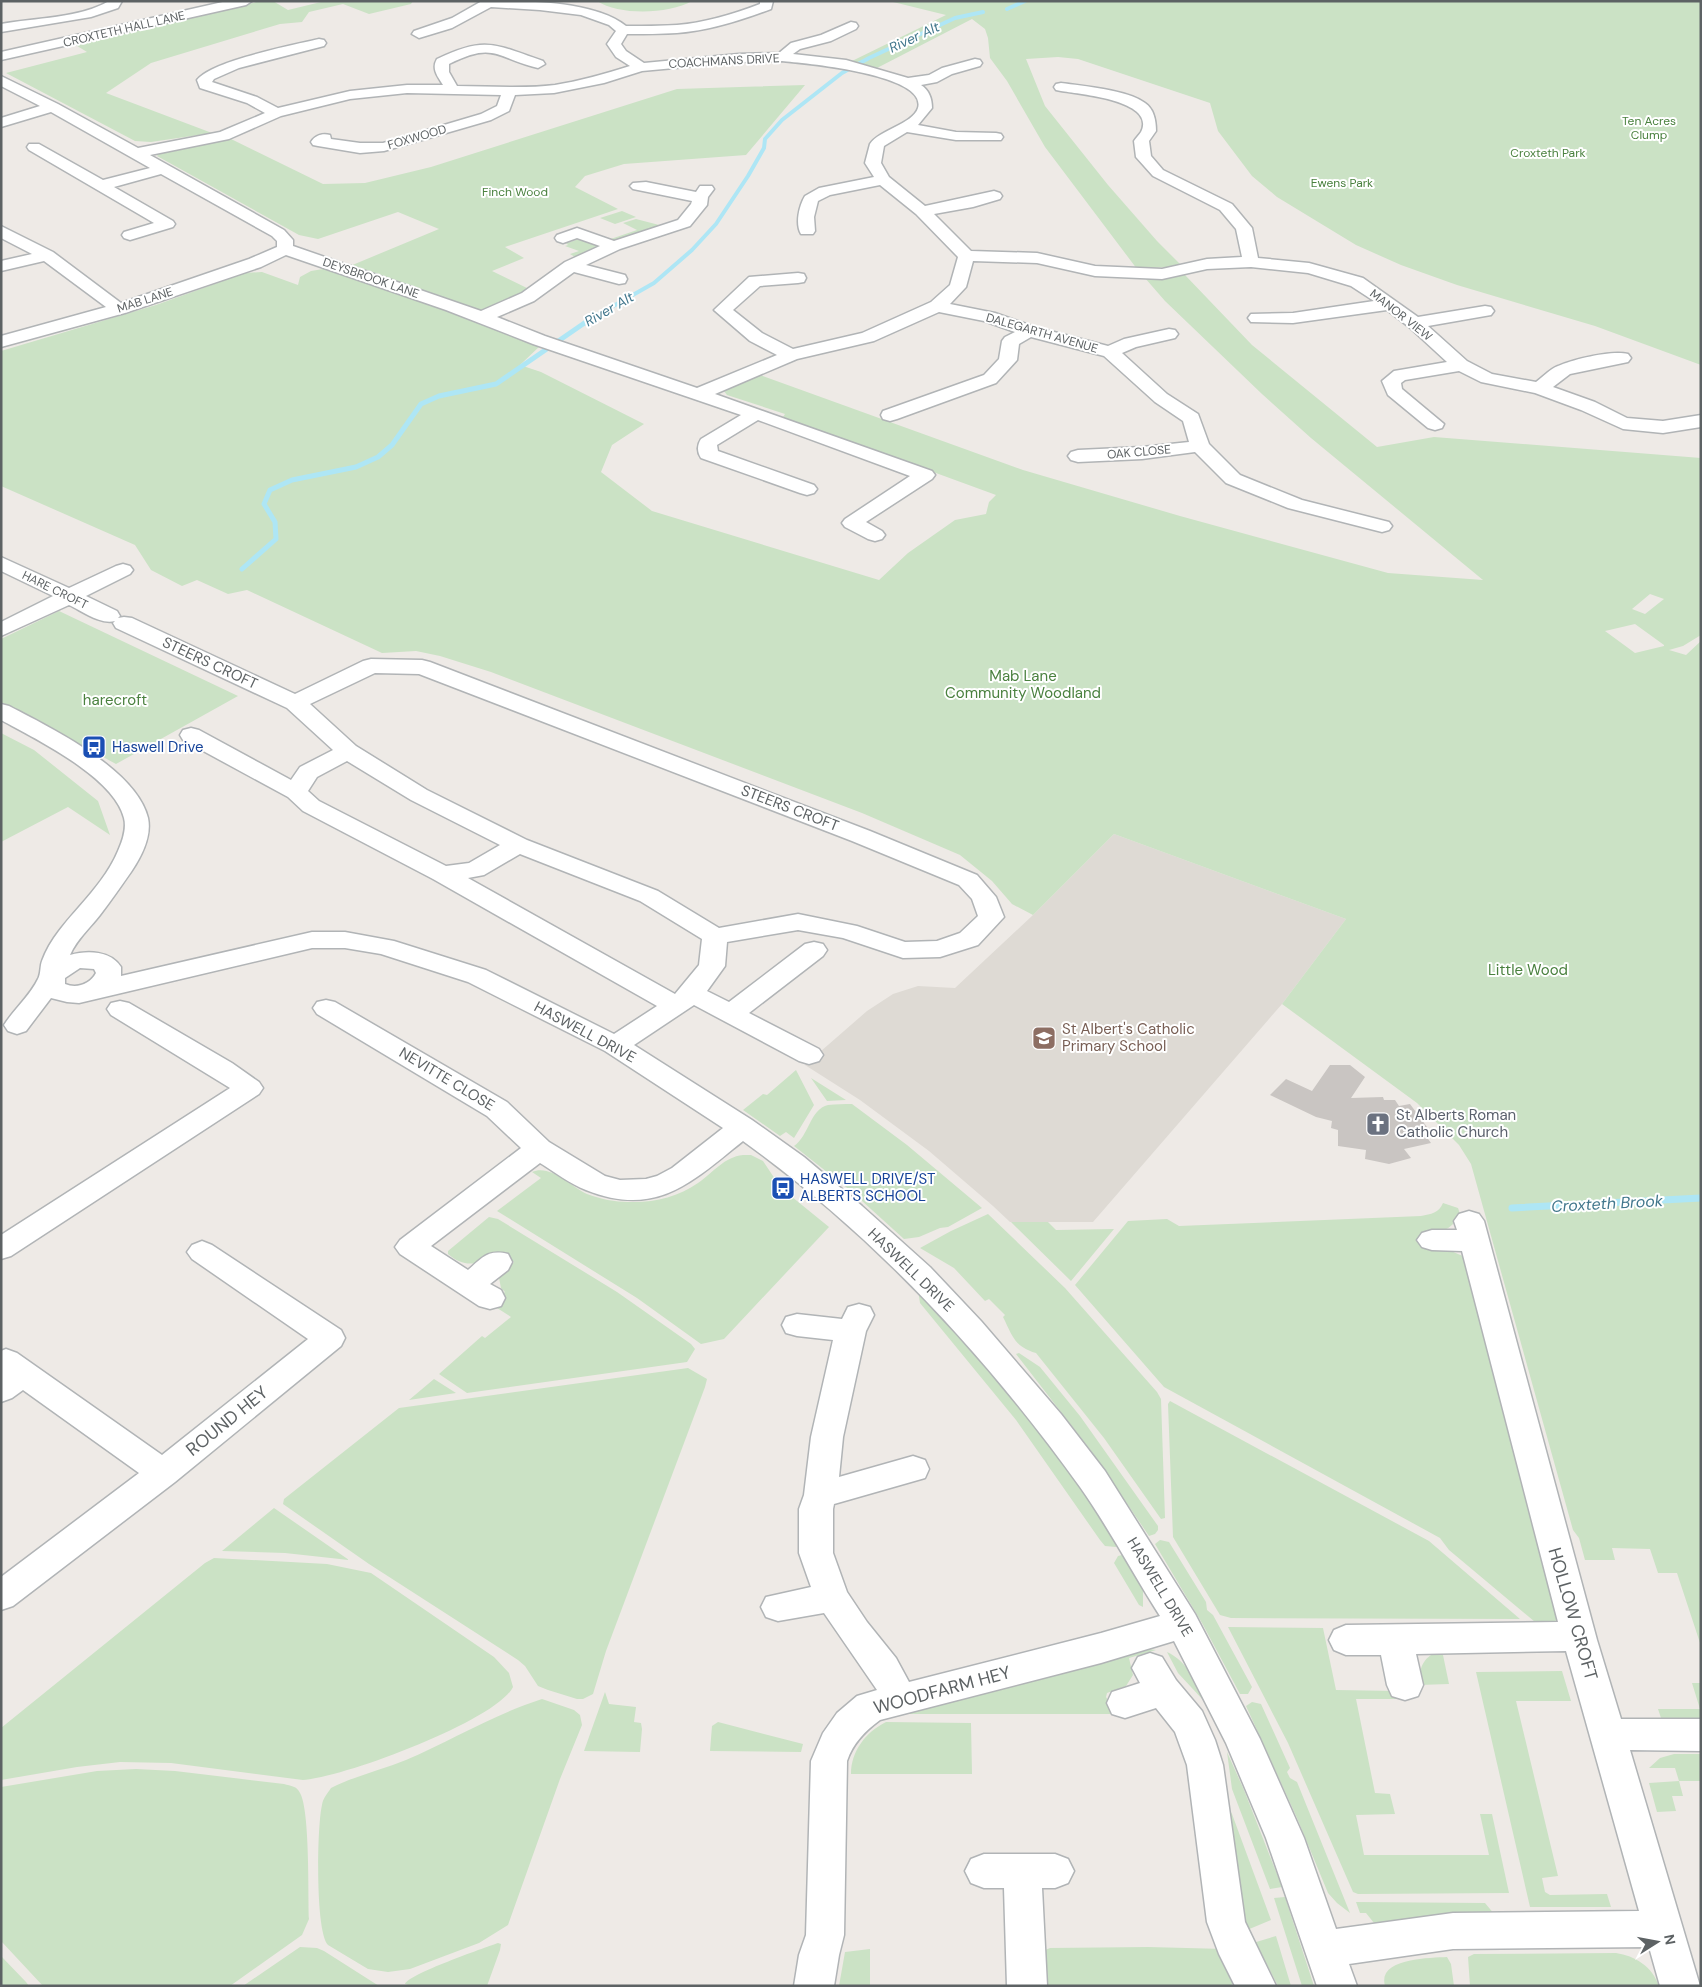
<svg xmlns="http://www.w3.org/2000/svg" width="1702" height="1987" font-family="'DM Sans',sans-serif">
<rect width="100%" height="100%" fill="#eeeae6"/>
<path fill="#dedad4" d="M1114,834l232,85 -64,85 -189,218h-83l-17,-16 -64,-55 -69,-51 -55,-35 62,-54 26,-17 25,-8 37,2 78,-73z"/>
<path fill="#cbe2c5" fill-rule="evenodd" d="M261,1h12l15,9 37,-9h88l-2,3 -42,10 -26,-10 -34,8 -7,10 -22,2 -129,39 -45,30 106,40 -61,9 -16,-1 -129,-68 81,-21 -13,-8z
M597,1h95c-23,13 -72,15 -95,0z
M889,1h812v364l-106,-39 -138,-41 -56,-20 -45,-20 -79,-48 -25,-21 -34,-45 -8,-28 -132,-44 -20,-2 -32,2 19,47 63,79 49,56 25,25 -45,3 -92,-122 -38,-66 -17,-23 -2,-20 -3,-9 -13,-10 -95,49 -25,-7 94,-46z
M805,85l-59,70 -122,9 -39,12 -10,11 43,22 -113,38 19,11 -32,13 37,18 -40,21 -14,1 -125,-45 89,-37 -41,-17 -80,27 -19,-4 -142,-79 4,-5 68,-13 94,46 42,-1 66,-16 246,-78z
M622,211l14,6 -21,7 -15,-6z
M636,219l27,7 -46,15h-12l32,-11 -14,-7z
M576,240h9l13,7 -1,2 -22,8 -5,-3 9,-3 -14,-5 3,-1 -2,-2 -11,4z
M329,268l212,77 -21,20 21,7 103,52 -32,21 -11,27 51,39 227,69 29,-27 47,-33 31,-6 3,-12 7,-7 -213,-78 2,-3 -58,-19 -3,-4 2,-3 34,-13 263,95 157,46 208,57 95,7 -172,-142 -49,-44 -97,-93 -20,-23 15,1 25,-4 67,70 125,102 57,-10 267,21v177l-18,11 -14,4 17,5 15,-14v1005l-24,-73h-19l-8,-24 -38,-1 3,12h-30l-6,-22 -6,-8 -102,-366 -12,-19 -42,-42 -135,-99 64,-85 -232,-85 -81,81 -21,-11 -20,-23 -32,-26 -98,-42 -371,-141 -51,-16 -24,-5 -34,2 -135,-63 -19,4 -31,-14 -15,6 -31,-16 -16,-25 -134,-59v-135l155,-46 89,-32 17,-1 36,13 2,-8 11,-6zM1650,594l14,5 -19,15 -13,-5zM1635,624l29,21v1l-29,7 -30,-22z
M59,611l179,85 -122,68 -115,-62v-63z
M1,733l33,17 64,51 12,34 -42,-28 -67,35z
M796,1070l18,35 -20,33 -8,-6 -6,4 -37,-26 20,-16 4,1z
M811,1078l35,22 -19,1z
M852,1104l55,41 75,63 -34,19 -8,1 -21,9 -15,2 -53,-48 -57,-45c15,-10 16,-37 34,-41 8,-1 16,-1 24,-1z
M743,1155h8l12,6 18,27 48,39 -105,112 -23,5 -64,-46 -140,-87 44,-33 -9,-6c19,-8 39,15 55,22 13,5 28,8 42,8 24,1 49,-5 69,-19 16,-11 26,-26 45,-28z
M1443,1203l15,5 2,6c-6,11 -11,15 -22,18l6,16 21,9 93,362 -7,5 -10,3 -92,-77 -9,-12 -276,-151 -89,-102 53,-64 39,-2 12,7 242,-10c10,-2 18,-3 22,-13z
M988,1214l77,74 92,104 4,7 4,119 -4,1 -57,-81 -68,-85c-22,-7 -23,-16 -33,-36l2,-2 -16,-16 -4,2 -31,-33 -34,-20 31,-17z
M489,1217l9,2 119,73 74,52 4,5 -8,13 -220,31 -28,-19 43,-38 3,2 26,-21 -17,-11 -1,-4 12,-10 -4,-4 -2,-10 15,-16 -15,-10c-18,13 -34,17 -51,2v-3z
M1011,1222h37l8,8 58,-1 -43,52z
M918,1290c52,56 103,114 148,177 18,24 34,50 50,76v4l-11,-1 -5,-6 -84,-120 -96,-117z
M1019,1353l21,14 40,49 78,110v4l-3,4 -6,2 -57,-84 -76,-98z
M688,1368l19,11 -2,8 -99,264 -13,43 -10,5h-6l-29,-9 -10,-4 -13,-20 -7,-6 -149,-96 -86,-60 1,-5 115,-91z
M434,1379l22,14 -47,7z
M1170,1401l259,140 91,78 -289,-1 -11,-3 -47,-78 -5,-133z
M274,1508l75,52 -64,-7 -63,-2z
M1160,1540l9,2 37,60 1,8 6,5 39,72 -4,7h-8l-38,-71 -47,-79z
M1122,1555l21,35v17l-4,-2 -25,-42 4,-7z
M214,1558l113,6 44,9 123,84 15,16 4,14c-17,34 -171,91 -210,93l-132,-17 -51,-1 -43,5 -76,13v-52l204,-165z
M1228,1627l95,1 13,62 61,1 2,8h-43l19,94 15,1 5,20 -39,1 8,40h125l-9,-41h12l17,79 -151,1 -5,-2 -65,-149z
M1141,1648l15,2 -27,8 4,17 -7,11 -19,7 -1,4 8,14 -4,3h-214z
M1167,1652c20,9 29,30 37,49l-26,-28z
M1438,1652l5,3 6,29 -30,1c0,-15 3,-28 19,-33z
M1562,1671l9,30h-55l42,175 -16,2 3,14 5,3 57,-1 4,13h-81l-54,-235z
M1692,1683h9v35h-40l-3,-9h42z
M605,1692l4,12 27,3 -2,15 7,1 1,6 -2,23 -56,-1z
M542,1699l32,11 6,5 2,10 -22,54 -52,146 -29,18 -69,26 -22,3 -20,-3 -40,-24c-13,-13 -11,-119 -6,-140 1,-7 5,-11 9,-17 23,-12 51,-18 75,-28 46,-20 89,-46 136,-61z
M1252,1702l9,2 29,64 -3,4 3,6 7,4 53,131 -13,-10 -9,-10 -31,-75 -51,-112z
M718,1722l85,22 -2,8 -91,-1 2,-25z
M886,1722l85,1 1,51h-121c0,-23 15,-42 35,-52z
M1227,1752l17,38 38,97 -12,2 -38,-100z
M1674,1754h27v27h-22l4,15h-11l4,15 -19,1 -8,-29 30,-2 -4,-13h-26l11,-10z
M136,1769l39,2 109,13c7,2 13,2 16,9 10,17 8,102 9,126l-7,16 -72,51h-187l-42,-45v-154l96,-16z
M1224,1800l8,14 39,106 -24,10 -3,-4z
M1285,1897l29,89h-12l-28,-88z
M1356,1902l129,1 10,12 -121,8 -8,-10h-6z
M1276,1936l15,50h-13l-17,-33 -8,-7v-3z
M498,1943l3,1 -1,6 -13,36h-75l-7,-2c4,-10 79,-36 93,-41z
M300,1947l17,1 7,3 55,35h-136z
M1148,1947l77,2c4,11 13,25 6,37h-187l-1,-35 7,-3z
M870,1949v37h-31l6,-34z
M1616,1953c19,3 36,13 43,33h-189l-2,-29 6,-3z
M1,1956l25,26 3,4h-28z
M1447,1957l4,7 3,22h-69c-8,-28 44,-28 62,-29z"/>
<g fill="none" stroke-linecap="round" stroke-linejoin="round">
<path stroke="#aee6f5" stroke-width="4" d="M1007,9l18,-8
M601,313l53,-30 38,-33 24,-26 32,-48 16,-28 1,-9 17,-19 60,-47 27,-15 86,-40 28,-6"/>
<path stroke="#aee6f5" stroke-width="5" d="M242,569l34,-30 -1,-17 -11,-18 6,-14 22,-10 64,-13 22,-10 14,-12 29,-41 18,-8 57,-12 87,-60 20,-12"/>
<path stroke="#aee6f5" stroke-width="7" d="M1512,1208l189,-10"/>
</g>
<path fill="#c9c5c2" d="M1330,1065h20l15,12 -14,21 32,-1 1,3h11l4,6 11,-2 17,23 -7,1 11,15 -27,6 7,9 -22,6 -24,-5 1,-9 -28,-4v-16l-7,-2 1,-7 -16,-4 -46,-22 16,-16 26,12z"/>
<g fill="none" stroke-linecap="round" stroke-linejoin="round">
<g stroke="#b1b4b6" stroke-width="3">
<path id="minor" d="M109,1h13l-4,7 -27,9 -90,15v-8c33,-6 80,-6 108,-23z
M227,1h25l-6,4 -245,55v-8z
M482,1c41,0 111,-1 144,25 17,0 34,0 51,-1 27,-2 57,-11 83,-21v-3h13l-2,8c-29,11 -63,22 -94,24 -16,1 -33,1 -50,1l-6,10 5,7 18,12 95,-9 40,-1 12,-10 30,-8 30,-13 5,1 2,3 -2,3 -25,12 -31,8 -7,5 53,6 62,18 21,-3 13,-7 33,-9 5,1 2,3 -2,3 -28,8 -15,8 -16,3c8,5 11,14 11,23l-14,17 38,7 40,1 5,1 2,3 -2,3h-45l-49,-8 -23,14 -3,17 8,14 36,29 69,-15 6,2 2,3 -2,3 -27,8 -39,7 37,37 66,2 58,13 67,3 45,-10 35,-2 -6,-28 -16,-19 -67,-34 -17,-19 -2,-16c2,-3 5,-6 7,-9 16,-32 -63,-38 -80,-41l-5,-1 -2,-3 2,-3 5,-1c22,3 67,7 84,20 9,6 11,18 11,28l-7,10 2,15 12,14 69,34 20,24 6,30 51,5 54,15 55,39 67,-11 6,1 3,4 -3,4 -63,11 39,35 25,13 44,8c7,-5 14,-13 22,-16 16,-7 54,-16 70,-12l3,4 -3,4 -58,12 -17,13 42,15 32,16 36,3 38,-6v12l-38,6 -40,-4 -42,-19 -46,-17 -54,-11 -22,-11 -54,9 -4,3 1,6 42,35 -2,4 -7,2 -7,-2 -40,-33 -6,-14 12,-10 53,-9 -38,-35 -22,-17 -94,13 -42,-1 -3,-4 3,-4 42,-1 81,-12 -23,-15 -43,-13 -57,-6 -44,2 -45,10 -67,-3 -58,-13 -64,-2 -7,26 -16,17 45,9 40,14 73,19 16,-7 45,-10 6,1 3,4 -3,4 -39,9 -14,6 45,41 31,20 11,30 31,31 62,25 87,22 3,4 -3,4 -7,2 -94,-24 -62,-25 -31,-31 -53,7 -64,3 -7,-2 -3,-4 3,-4 7,-2 64,-3 47,-5 -6,-21 -28,-19 -51,-46 -73,-19 -12,7 -2,16 -21,23 -99,36 -7,2 -7,-2 -2,-4 2,-4 101,-36 15,-16 3,-18 3,-4 10,-5 -31,-11 -45,-9 -65,29 -77,18 -82,35 217,77 3,4 -3,4 -66,43 16,9 3,4 -3,4 -7,2 -7,-2 -23,-12 -3,-4 3,-4 65,-43 -152,-56 -41,25 1,6 96,34 3,4 -3,4 -7,2 -7,-2 -99,-35c-4,-6 -4,-13 0,-19l40,-24 -208,-71 -87,-34 -160,-55 -25,12 -136,46 -124,34v-11l105,-29 -62,-46 -43,10v-10l31,-7 -31,-16v-12l52,26 68,51 128,-44 28,-12v-6l-5,-5 -111,-62 -47,13 59,34 2,3 -2,3 -43,13 -6,-2 -2,-3 2,-3 30,-9 -125,-73 -2,-3 2,-3h10l64,36 47,-12 -99,-56 -50,15v-9l39,-12 -39,-20v-10l57,28 80,44 82,-16 45,-19 -18,-10 -47,-15 -3,-8c14,-19 96,-35 122,-41l5,1 2,3 -2,3 -85,22 -25,11 -2,3 45,15 21,11 72,-17 57,-6h36c-5,-8 -12,-16 -6,-26 50,-24 58,-14 106,2l2,3 -7,4c-42,-10 -43,-27 -89,-4v8l8,14c32,0 66,3 98,-1 25,-4 50,-11 75,-19l-14,-9 -9,-13 9,-13 -7,-6 -28,-10 -41,-5 -49,-3 -39,21 -33,10 -7,-4 2,-3 38,-13zM782,61c21,2 146,13 136,47 -5,16 -39,22 -48,36l-5,19 9,14 -55,11 -14,8c-6,10 -10,28 -4,38h12l2,-3 -1,-14 4,-16 12,-6 50,-10 36,29 42,43 -8,28 -19,17 -69,31 -69,16 -31,-16 -29,-23 27,-24 38,-3 6,-1 2,-4 -2,-4 -6,-1 -49,4 -35,33 36,31 27,14 -80,33 -152,-52 -48,-19 37,-16 40,-29 45,12 6,-1 2,-4 -2,-4 -39,-10 34,-16 70,-23 17,-21 1,-8 6,-8 -2,-3h-12l-4,6 -50,-10 -13,1 -3,3 3,3 59,12 -1,3 -13,16 -64,21 -37,-13 -20,7 -2,3 2,3 6,2 14,-5 23,8 -35,16 -43,31 -41,18 -188,-65v-6l-9,-10 -134,-75 79,-16 52,-23 69,-17 57,-6 94,2 -4,11 -16,8 -98,29h-23l-29,-4 -1,-4c-7,-2 -15,0 -19,7l2,3 5,1 42,7 24,-2 107,-31 18,-9 6,-16 39,-2 50,-10 38,-12 97,-9z
M1,557l68,31 47,-22 7,-2 7,2 3,4 -3,4 -44,22 31,15 3,5 -2,2 6,-1 8,1 163,76 68,-33 8,-2 51,1 8,2 440,169 107,44 19,22 8,20 -26,28 -38,12 -37,1 -60,-20 -45,-8 -71,12 -2,24 -18,25 22,11 76,-58 9,-2 9,2 4,6 -4,6 -74,57 70,36 4,6 -4,6 -10,3 -10,-3 -105,-56 -60,40 118,75 52,37 58,49 68,61 51,54 80,93 44,57 90,143 65,125 44,99 32,91 117,-16 186,-2 -73,-260 -150,3 7,31 -5,11 -13,4 -13,-4 -5,-11 -6,-30h-35l-12,-5 -5,-10 5,-10 12,-5 212,-3 -96,-371 -30,-1 -10,-3 -5,-7 5,-7 10,-3h25l-3,-9 5,-7 10,-3 10,3 5,7 113,419 24,79h80v32l-71,-1 70,236h-40l-11,-39 -196,2 -104,15 8,22h-40l-51,-148 -40,-95 -52,-102 -73,22 -221,57c-15,11 -27,23 -33,41l-3,174 -5,20 -5,31h-40l5,-31 7,-20 5,-174 12,-28 14,-20 20,-17 20,-6 -53,-77 -46,8 -12,-4 -5,-10 5,-10 45,-10 -12,-34v-44l5,-14 7,-58 22,-97 -36,-4 -11,-3 -4,-8 4,-8 11,-3 45,5 6,-12 11,-3 11,3 4,8 -8,16 -23,106 -4,40 74,-21 12,4 4,9 -4,9 -91,26 -1,5v44l14,39 20,30 29,36 13,24 192,-49 59,-17c-27,-42 -51,-88 -80,-129 -94,-131 -206,-252 -337,-346 -52,42 -87,77 -157,49 -16,-6 -31,-18 -46,-27l-109,83 37,24c14,-12 20,-21 40,-16l4,8 -4,8 -18,14 11,6 4,8 -4,8 -11,3 -11,-3 -79,-52 -5,-7 5,-7 121,-92 -34,-32 -170,-102 -4,-6 4,-6 9,-2 9,2 172,100 42,40 56,34 15,4 26,-1 11,-3 15,-8 51,-40 -118,-77 -137,-69 -87,-28 -36,-6h-33l-233,55 -12,-1 -16,-4 -25,33 -9,3 -9,-3 -4,-6c10,-16 26,-29 34,-46 3,-5 2,-13 4,-18 4,-11 10,-21 17,-30 20,-26 46,-49 59,-80 4,-9 9,-22 6,-33 -10,-41 -88,-79 -123,-98v-16l8,2c42,22 127,63 139,112 4,19 -7,39 -17,54 -10,14 -20,29 -31,43 -10,13 -23,24 -30,40 18,-5 41,-4 51,12v9l191,-44h33l49,9 92,29 128,64 43,-28 -224,-127 -130,-68 -15,-14 -105,-57 -3,-5 3,-5 8,-2 8,2 92,50 9,-13 33,-17 -46,-42 -171,-80 -3,-5 2,-2c-15,4 -33,-10 -46,-16l-68,31v-14l52,-26 -52,-25zM375,673l44,1 433,167 107,44 13,14 6,17 -18,17 -23,8 -32,1 -48,-16 -59,-12 -79,14 -61,-37 -131,-51 -100,-50 -71,-44 -46,-42zM347,761l64,39 89,45 -31,18 -23,3 -127,-65 -11,-10 9,-14zM520,854l120,47 62,38 -3,26 -24,29 -207,-116 16,-3zM80,968l14,1 2,4c-6,11 -19,16 -31,11v-6z
M120,1001l9,2 103,60 27,19 4,6 -4,6 -248,162 -10,3v-24l229,-147 -119,-73 -4,-6 4,-6z
M202,1241l10,4 129,85 4,8 -4,8 -166,136 -162,124 -12,4v-33l138,-104 -116,-83 -11,8 -11,4v-51l5,-2 11,4 145,102 146,-116 -116,-80 -5,-7 5,-7z
M1150,1653l12,4 14,23 26,31 13,29 8,25 22,157 31,64h-41l-16,-32 -12,-32 -20,-157 -12,-33 -19,-24 -31,10 -13,-4 -5,-11 5,-11 28,-9 -8,-15 6,-11z
M984,1854h71l13,5 6,12 -6,12 -13,5h-13l5,98h-40l-3,-98h-20l-13,-5 -6,-12 6,-12z"/>
</g>
<use href="#minor" fill="#fff" fill-rule="evenodd"/>
</g>
<defs>
<g id="bus-square" transform="scale(1.25)"><rect x="-9" y="-9" width="18" height="18" rx="4" fill="#1a4fb4" stroke="#fff"/><path d="M-5-6H5V4H4V6H2V4H-2V6H-4V4H-5ZM-3.5-4V0h7V-4ZM-3.5 1.2v1.5H-2V1.2ZM2 1.2v1.5H3.5V1.2Z" fill="#fff"/></g>
<g id="school-square" transform="scale(1.25)"><rect x="-9" y="-9" width="18" height="18" rx="4" fill="#8d6e63" stroke="#fff"/><path d="M0-5L7-2L0 1L-7-2ZM-4 1L0 2.5L4 1V4Q0 6-4 4Z" fill="#fff"/></g>
<g id="church-square" transform="scale(1.25)"><rect x="-9" y="-9" width="18" height="18" rx="4" fill="#6b7280" stroke="#fff"/><path d="M-1.2-6h2.4v3.5h3.3v2.4h-3.3V6h-2.4V-.1h-3.3v-2.4h3.3Z" fill="#fff"/></g>
</defs>
<g fill-rule="evenodd">
<use href="#bus-square" x="94" y="747"/>
<use href="#school-square" x="1044" y="1038"/>
<use href="#church-square" x="1378" y="1124"/>
<use href="#bus-square" x="783" y="1188"/>
</g>
<g text-anchor="middle" stroke-width="4" stroke-linejoin="round" paint-order="stroke">
<g font-size="12" fill="#5d6264" stroke="#fff">
<text transform="translate(124 29) rotate(-13)" y="4">CROXTETH HALL LANE</text>
<text transform="translate(724 61) rotate(-3)" y="4">COACHMANS DRIVE</text>
<text transform="translate(417 137) rotate(-16)" y="4">FOXWOOD</text>
<text transform="translate(371 278) rotate(19)" y="4">DEYSBROOK LANE</text>
<text transform="translate(145 300) rotate(-18)" y="4">MAB LANE</text>
<text transform="translate(1401 315) rotate(38)" y="4">MANOR VIEW</text>
<text transform="translate(1042 333) rotate(16)" y="4">DALEGARTH AVENUE</text>
<text transform="translate(1139 452) rotate(-5)" y="4">OAK CLOSE</text>
<text transform="translate(55 590) rotate(26)" y="4">HARE CROFT</text>
</g>
<g font-size="12" fill="#4a813f" stroke="#fff">
<text x="1649" y="125">Ten Acres<tspan x="1649" dy="14">Clump</tspan></text>
<text x="1548" y="157">Croxteth Park</text>
<text x="1342" y="187">Ewens Park</text>
<text x="515" y="196">Finch Wood</text>
</g>
<g font-size="14" font-style="italic" fill="#42778d" stroke="#fff">
<text transform="translate(914 37) rotate(-25)" y="5">River Alt</text>
<text transform="translate(609 309) rotate(-30)" y="5">River Alt</text>
</g>
<g font-size="15" fill="#5d6264" stroke="#fff">
<text transform="translate(210 663) rotate(25)" y="5">STEERS CROFT</text>
<text transform="translate(790 808) rotate(21)" y="5">STEERS CROFT</text>
<text transform="translate(585 1032) rotate(28)" y="5">HASWELL DRIVE</text>
<text transform="translate(447 1079) rotate(31)" y="5">NEVITTE CLOSE</text>
<text transform="translate(911 1270) rotate(44)" y="5">HASWELL DRIVE</text>
<text transform="translate(1160 1587) rotate(59)" y="5">HASWELL DRIVE</text>
</g>
<g font-size="15" fill="#4a813f" stroke="#fff">
<text x="1023" y="681">Mab Lane<tspan x="1023" dy="17">Community Woodland</tspan></text>
<text x="115" y="705">harecroft</text>
<text x="1528" y="975">Little Wood</text>
</g>
<g font-size="15" fill="#164399" stroke="#fff" text-anchor="start">
<text x="112" y="752">Haswell Drive</text>
<text x="800" y="1184">HASWELL DRIVE/ST<tspan x="800" dy="17">ALBERTS SCHOOL</tspan></text>
</g>
<g font-size="15" fill="#785e54" stroke="#fff" text-anchor="start">
<text x="1062" y="1034">St Albert's Catholic<tspan x="1062" dy="17">Primary School</tspan></text>
</g>
<g font-size="15" fill="#5b616d" stroke="#fff" text-anchor="start">
<text x="1396" y="1120">St Alberts Roman<tspan x="1396" dy="17">Catholic Church</tspan></text>
</g>
<g font-size="16" font-style="italic" fill="#42778d" stroke="#fff">
<text transform="translate(1607 1203) rotate(-3)" y="6">Croxteth Brook</text>
</g>
<g font-size="18" fill="#5d6264" stroke="#fff">
<text transform="translate(227 1421) rotate(-39)" y="6">ROUND HEY</text>
<text transform="translate(1573 1614) rotate(74)" y="6">HOLLOW CROFT</text>
<text transform="translate(942 1690) rotate(-15)" y="6">WOODFARM HEY</text>
</g>
</g>
<rect width="1702" height="1987" fill="none" stroke="#5d6264" stroke-width="5"/>
<g transform="translate(1657 1942) rotate(79)" stroke="#ffffff" stroke-width="4" paint-order="stroke">
<path d="M0-4L9 19L0 12L-9 19Z" fill="#5d6264"/>
<text y="-8" font-size="14" font-weight="bold" text-anchor="middle" fill="#5d6264">N</text>
</g>
</svg>
